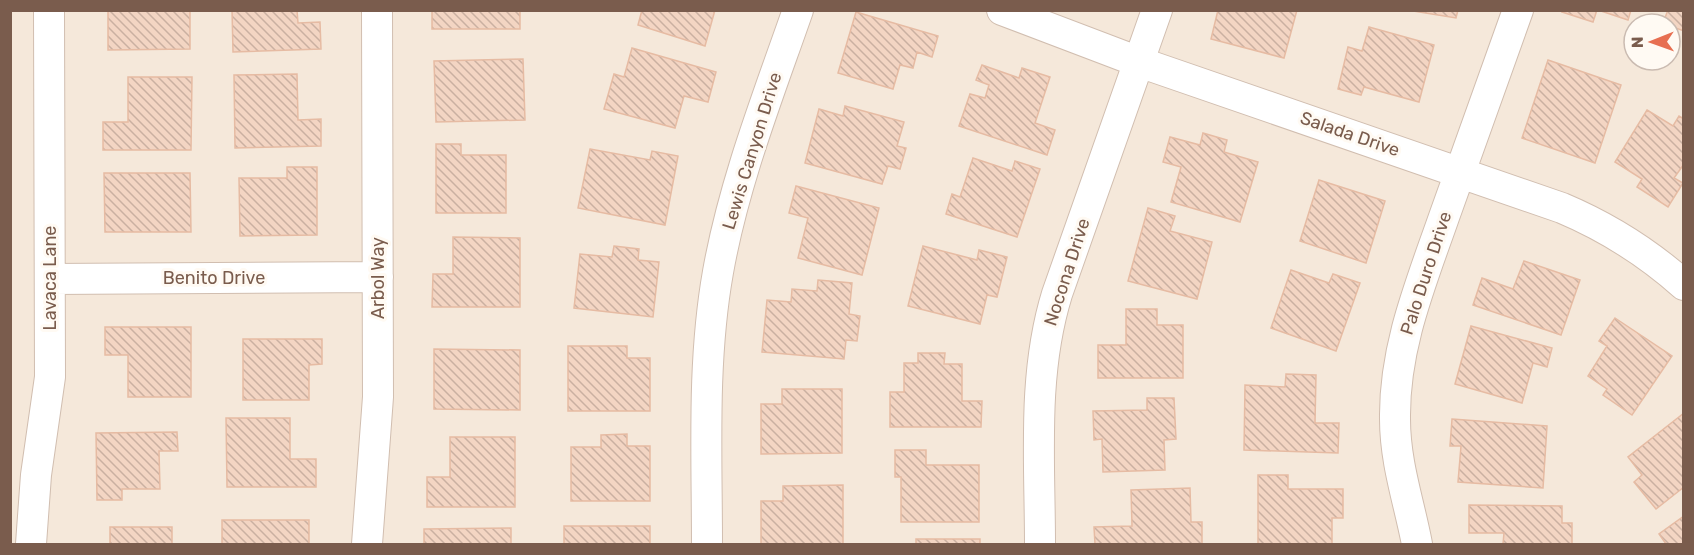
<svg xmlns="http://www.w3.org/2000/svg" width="1694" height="555" font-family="Rubik,sans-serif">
<defs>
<pattern id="building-back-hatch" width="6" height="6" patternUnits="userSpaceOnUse" patternTransform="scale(1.5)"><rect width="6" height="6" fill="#f3d5c3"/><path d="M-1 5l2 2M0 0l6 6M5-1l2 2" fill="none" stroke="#cab0a1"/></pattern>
</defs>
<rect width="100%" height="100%" fill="#fdf6ec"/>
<path fill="#f5e8da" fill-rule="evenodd" d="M11,11h1672v533h-1672zM1634,24h36v36h-36z"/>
<path fill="url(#building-back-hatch)" stroke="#e6bba3" stroke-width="1.5" d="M108,10h82v39l-82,1z
M232,10h65l1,13 22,-1 1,27 -88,3z
M432,10h88v19h-88z
M642,10h73l-10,36 -67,-21z
M1218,10h79l-13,48 -73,-19z
M1407,10h51l-2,8z
M1563,10h34l-4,12 -31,-10z
M1598,10h33l-3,10z
M1668,10h16v21l-14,-5v-2l-7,-1z
M856,12l82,24 -6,21 -15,-5 -4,16 -13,-3 -7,24 -55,-16z
M1369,27l65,18 -15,57 -55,-15 -3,8 -23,-6 10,-42 14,4z
M632,48l84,24 -8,30 -24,-6 -9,32 -71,-19 10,-35 10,3z
M523,59l2,61 -89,2 -2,-61z
M1548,60l73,25 -26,78 -73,-25z
M982,65l37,13 3,-10 28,9 -15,46 20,7 -8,25 -88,-29 11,-32 15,4 4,-13 -13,-5z
M297,74l1,46 23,-1v27l-86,2 -1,-73z
M128,77h64l-1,73h-88v-28h25z
M845,106l59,16 -7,24 9,2 -6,21 -12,-3 -6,18 -77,-21 14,-54 24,7z
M1647,110l26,16 6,-10 5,3v45l-10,14 9,5 -15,24 -31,-20 5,-8 -27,-17z
M1203,133l24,7 -3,12 34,10 -18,60 -69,-20 10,-35 -18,-5 7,-25 30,8z
M436,144h25v11h45v58h-70z
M590,149l60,11 2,-9 26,5 -13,69 -87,-17z
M973,158l39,13 3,-10 25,8 -23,68 -71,-23 6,-20 8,3z
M287,167h30v68l-77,1 -1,-58h48z
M104,173h86l1,59h-86z
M1319,180l66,21 -19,62 -66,-22z
M796,186l83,22 -17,67 -64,-17 10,-40 -19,-5z
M1148,208l27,8 -5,15 42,11 -15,57 -69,-18z
M453,237l67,1v69h-88l1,-33h20z
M614,246l25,3 -1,11 21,2 -6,55 -79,-9 6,-54 32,3z
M923,246l54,14 2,-10 28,7 -10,40 -10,-2 -7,29 -72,-18z
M1524,261l56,19 -19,55 -88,-30 9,-27 31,11z
M1291,270l38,13 4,-9 27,9 -24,68 -65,-23z
M818,280l34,3 -3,31 11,2 -3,25 -11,-1 -2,19 -82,-7 5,-52 24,2 1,-13 25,2z
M1126,309h31v16h26v53h-85v-33h28z
M1615,318l57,38 -40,59 -29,-20 4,-6 -19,-13 19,-30 -8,-5z
M1471,326l81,22 -5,19 -14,-4 -11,40 -67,-19z
M105,327h86v70h-63v-42h-23z
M243,339h79v25l-13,1v35h-66z
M568,346h59v12h23v53h-82z
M434,349l86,1v60l-86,-1z
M918,353h27l-1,11h18v37h20l-1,26h-91v-35h14v-29h14z
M1286,374l30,1 -1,48h24l-1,30 -94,-3 1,-65 40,2z
M782,389h60v64l-81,1v-50h21z
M1147,398h27l2,41 -12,1 1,30 -62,2 -1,-33 -8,1 -1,-29 54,-1z
M1684,413v74l-28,22 -22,-27 8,-7 -14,-18z
M226,418h64v41h26v28h-89z
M1452,419l95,7 -4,62 -85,-6 3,-36h-11z
M177,432l1,19h-19l1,38h-38v11h-25l-1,-67z
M627,434v12h23v55h-79v-54h30v-12z
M450,437h65v70h-88v-30h23z
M895,450h31v15h53v57h-78v-45h-6z
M1258,475h30v14h55v29h-11v26h-74z
M843,485v59h-82v-43h22v-15z
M1190,488l1,34h11v22h-107l-1,-17 38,-1 -1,-36z
M1469,505l93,1v17h10v21h-69l1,-11h-35z
M1684,516v28h-18l-7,-10z
M222,520h87v24h-87z
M564,526h86v18h-86z
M110,527h62v17h-62z
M511,528v16h-87v-15z
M916,539h64v5h-64z"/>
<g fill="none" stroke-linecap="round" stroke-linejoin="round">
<g stroke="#d1beb0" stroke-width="32">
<path id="street" d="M1002,10l137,52 423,146c45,19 86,45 122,77
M50,279l328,-2
M31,544l5,-69 14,-98 -1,-367
M367,544l11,-147 -1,-387
M707,544c0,-90 -5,-182 11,-272 16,-90 50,-176 80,-262
M1040,544c0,-83 -8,-169 17,-250l100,-284
M1417,544c-8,-42 -22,-81 -22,-125 -1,-72 26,-136 49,-202 24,-69 49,-138 74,-207"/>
</g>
<use href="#street" stroke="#fff" stroke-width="30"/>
</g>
<g text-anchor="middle" stroke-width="6" stroke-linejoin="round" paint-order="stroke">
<g font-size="18" fill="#7a5c4d" stroke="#fffaf3">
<text transform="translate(1350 134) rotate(19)" y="6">Salada Drive</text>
<text transform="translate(752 151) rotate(-73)" y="6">Lewis Canyon Drive</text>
<text transform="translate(1067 272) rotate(-72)" y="6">Nocona Drive</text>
<text transform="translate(1426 273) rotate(-72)" y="6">Palo Duro Drive</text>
<text transform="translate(50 278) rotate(-90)" y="6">Lavaca Lane</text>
<text x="214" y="284">Benito Drive</text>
<text transform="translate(378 278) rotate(-90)" y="6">Arbol Way</text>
</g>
</g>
<rect width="1694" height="555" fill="none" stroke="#7a5c4d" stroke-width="24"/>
<g transform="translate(1652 42) rotate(269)"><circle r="28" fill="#fffaf3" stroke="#cabbb1" stroke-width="1.5"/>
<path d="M0-4.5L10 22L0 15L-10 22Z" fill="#e76f51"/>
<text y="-9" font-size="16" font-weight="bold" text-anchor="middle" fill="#7a5c4d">N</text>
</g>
</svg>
